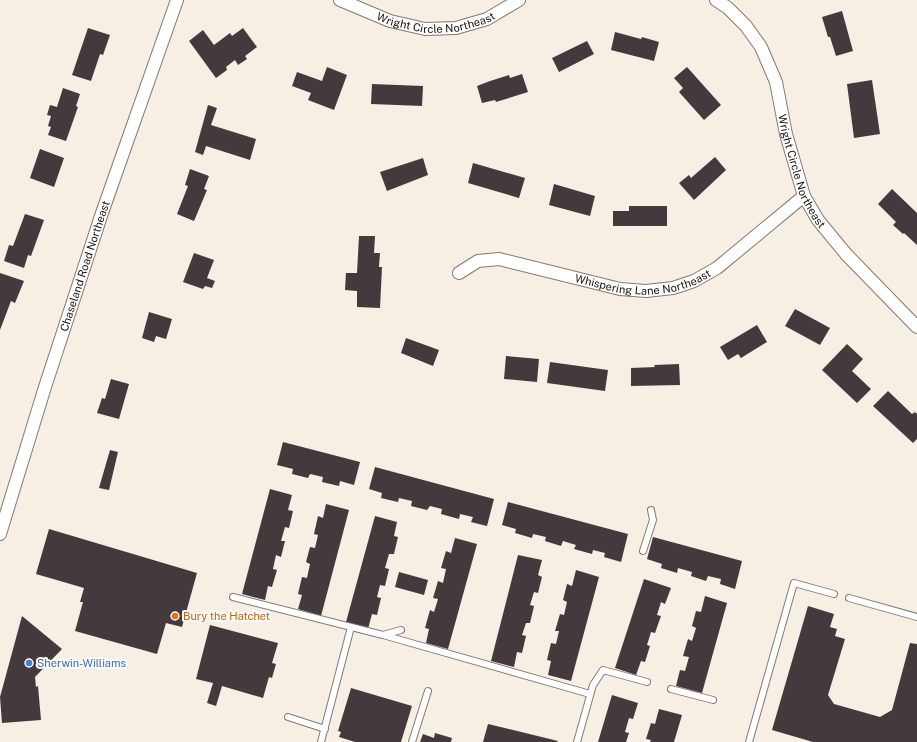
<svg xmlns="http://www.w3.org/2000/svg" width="917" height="742" font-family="'Public Sans',sans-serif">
<rect width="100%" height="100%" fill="#f7eee4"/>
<path fill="#443a3e" d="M842,11l11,40 -17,5 -6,-19h-2l-6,-20z
M88,28l22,7 -7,20 -3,-1 -9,27 -19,-6z
M243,28l14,19 -12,9 2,3 -9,6 -3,-5 -9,7 1,3 -11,8 -27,-37 14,-11 11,15 16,-12 2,3z
M615,32l26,7 1,-2 17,5 -5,19 -43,-11z
M587,41l7,13 -35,18 -7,-14z
M327,67l20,8 -13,35 -26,-10 3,-7 -19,-7 5,-14 25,9z
M687,67l34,38 -17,15 -25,-28 4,-4 -9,-10z
M522,74l6,18 -32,10 -1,-2 -13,3 -5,-17 13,-5 19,-6 1,3z
M872,80l8,54 -26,4 -7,-54z
M372,84l51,2 -1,20 -51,-2z
M63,88l17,6 -4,12 2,1 -12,34 -18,-6 3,-8 -3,-1 3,-10 -4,-1 3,-10 7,2z
M208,105l9,3 -6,17 45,14 -6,21 -44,-14 -3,9 -8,-3z
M40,149l24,9 -10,29 -24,-9z
M715,157l11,13 -32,30 -15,-17 10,-8 2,3z
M423,158l5,17 -41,16 -7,-19z
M473,163l52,15 -6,20 -51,-15z
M190,169l19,7 -5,13 3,1 -13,31 -17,-7 11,-28 -3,-1z
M554,184l41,12 -5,20 -41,-11z
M892,189l25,24v32l-13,-12 -1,1 -10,-9 3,-3 -18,-18z
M629,206h38v20h-54v-15h16z
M25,214l19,6 -13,36 -3,-1 -4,13 -20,-7 5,-16 4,1z
M359,236h16l-1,17h6l-1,14h3l-2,41 -23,-1v-16l-12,-1 1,-17h11z
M194,253l20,7 -7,18 8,3 -3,7 -7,-2 -2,3 -20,-7z
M0,273l24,8 -9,22 -4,-2 -11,29z
M795,309l35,19 -10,17 -35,-19z
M149,312l23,7 -6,20 -10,-3 -2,6 -12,-4z
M757,325l10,17 -26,16 -3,-4 -10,6 -8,-13z
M406,338l33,12 -6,16 -32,-13z
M847,344l16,15 -11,12 19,18 -14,14 -35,-33z
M506,356l33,3 -2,23 -33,-3z
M550,362l58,8 -3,21 -58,-8z
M679,364l1,21 -49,1v-18l24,-1 -1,-2z
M111,379l18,5 -10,35 -22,-6 5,-15 3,1z
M888,391l24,23 3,-2 2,2v25l-4,4 -40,-37z
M283,442l77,20 -6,23 -14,-4 -1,5 -17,-4 1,-5 -13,-3 -2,4 -16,-4 1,-5 -16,-4z
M110,450l8,2 -9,38 -10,-2z
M375,467l119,32 -7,27 -16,-4 2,-5 -13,-3 -1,5 -18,-5 1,-5 -12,-3 -3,4 -16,-4 1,-5 -13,-3 -1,4 -17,-4 1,-5 -13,-4z
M270,489l22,6 -4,15 5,1 -4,17 -4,-1 -4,14h4l-4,16 -5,-2 -3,14 4,1 -5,17 -4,-1 -3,14 -23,-6z
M508,502l120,32 -7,28 -17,-5 1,-4 -12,-3 -1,4 -18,-5 2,-4 -13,-4 -2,5 -16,-5 1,-4 -13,-3 -1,4 -17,-5 1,-4 -14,-4z
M326,504l23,6 -28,106 -23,-7 4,-14 -4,-1 4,-17 5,1 3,-14 -4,-2 4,-15 5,1 3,-13 -4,-1 4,-18 5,2z
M375,516l22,6 -3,14 4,1 -4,17h-5l-4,14 4,1 -4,17 -5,-1 -3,12 4,1 -4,17 -5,-1 -4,15 -22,-7z
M49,529l148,44 -15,54 -16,-4 -9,31 -82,-23 8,-29h-3l4,-14 -48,-14z
M653,537l89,24 -7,28 -15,-5 1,-5 -13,-3 -2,5 -15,-5 1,-4 -14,-4 -1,5 -16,-5 1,-4 -15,-5z
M455,538l22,6 -29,105 -22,-6 3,-14 -4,-1 5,-18 4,2 4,-13 -5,-1 5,-17 5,2 3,-14 -5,-1 5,-17 5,2z
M518,555l24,5 -4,15 4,2 -4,16 -4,-1 -4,13 4,1 -4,17h-4l-4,12 4,1 -4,17 -5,-1 -3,15 -23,-6z
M576,570l23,7 -28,104 -23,-6 3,-14 -4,-1 4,-17 5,1 3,-13h-4l5,-17 4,1 3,-13 -4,-2 4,-16 5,2z
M399,572l29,8 -4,15 -29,-8z
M644,579l27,9 -6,16 -4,-2 -4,13 4,1 -6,17 -4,-1 -4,13 3,1 -5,16 -4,-1 -5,14 -21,-7z
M705,596l22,7 -25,90 -26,-7 4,-16 5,1 4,-14 -6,-1 5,-17 4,2 4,-13 -4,-2 4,-15 5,1z
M808,606l26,8 -4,13 7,2 -2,7 10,3 -17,56 6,9 46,13 12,-7 18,-67 7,1v98h-104l-41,-12z
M22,616l40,33 -27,28 1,10 2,-1 3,34 -39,3 -2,-26z
M210,625l68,18 -6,20 4,1 -4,14 -3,-1 -6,21 -41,-12 -6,20 -9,-3 6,-20 -17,-4z
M351,688l61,18 -11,36h-46l-16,-5 2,-5 -3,-1z
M612,695l26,8 -5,16 -4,-1 -4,14 4,1 -3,9h-28z
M659,709l23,6 -8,27h-24l1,-2 -5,-1 5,-16 4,1z
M488,724l70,17 -1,1h-74z
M435,733l17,5 -1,4h-31l3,-8 11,4z"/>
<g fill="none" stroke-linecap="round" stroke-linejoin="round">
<g stroke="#827a72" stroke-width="8">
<path id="service" d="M643,551l10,-31 -2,-10
M233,597l150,38 18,-5
M849,598l68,19
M383,635l207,59
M671,689l42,11
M288,717l37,12
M321,742l30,-115
M412,742l16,-51
M577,742l16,-57 10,-15 44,12
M749,742l45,-159 40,11"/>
</g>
<g stroke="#827a72" stroke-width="14">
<g id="minor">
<path id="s1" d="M340,0l50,21 35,8 31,-1 31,-9 32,-19"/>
<path id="s2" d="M716,0l12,8 18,18 15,21 15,35 10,52 18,62 14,24 28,34 71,73"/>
<path id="s3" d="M459,273l19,-12 21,-2 121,30 26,2 27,-3 21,-7 23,-13 87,-72"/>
<path id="s4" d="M0,534l45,-147 57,-174 75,-213"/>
</g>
</g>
<use href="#service" stroke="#fff" stroke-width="6"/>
<use href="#minor" stroke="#fff" stroke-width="12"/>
</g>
<circle fill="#e8710a" stroke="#fefcfa" stroke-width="1.5" cx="175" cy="616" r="4"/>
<circle fill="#3f7fe0" stroke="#fefcfa" stroke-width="1.5" cx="29" cy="663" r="4"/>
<g text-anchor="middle" stroke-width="4" stroke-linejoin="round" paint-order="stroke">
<g font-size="11" fill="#15120f" stroke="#fefcfa">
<text dy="4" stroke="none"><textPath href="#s1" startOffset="101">Wright Circle Northeast</textPath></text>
<text dy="4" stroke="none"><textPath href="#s2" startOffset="197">Wright Circle Northeast</textPath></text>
<text dy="4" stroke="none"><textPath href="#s4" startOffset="281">Chaseland Road Northeast</textPath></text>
<text dy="4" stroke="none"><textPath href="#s3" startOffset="192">Whispering Lane Northeast</textPath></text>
</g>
<g font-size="11" fill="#c56008" stroke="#fefcfa" text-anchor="start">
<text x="183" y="620">Bury the Hatchet</text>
</g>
<g font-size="11" fill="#366cbe" stroke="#fefcfa" text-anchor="start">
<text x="37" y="667">Sherwin-Williams</text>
</g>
</g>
</svg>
